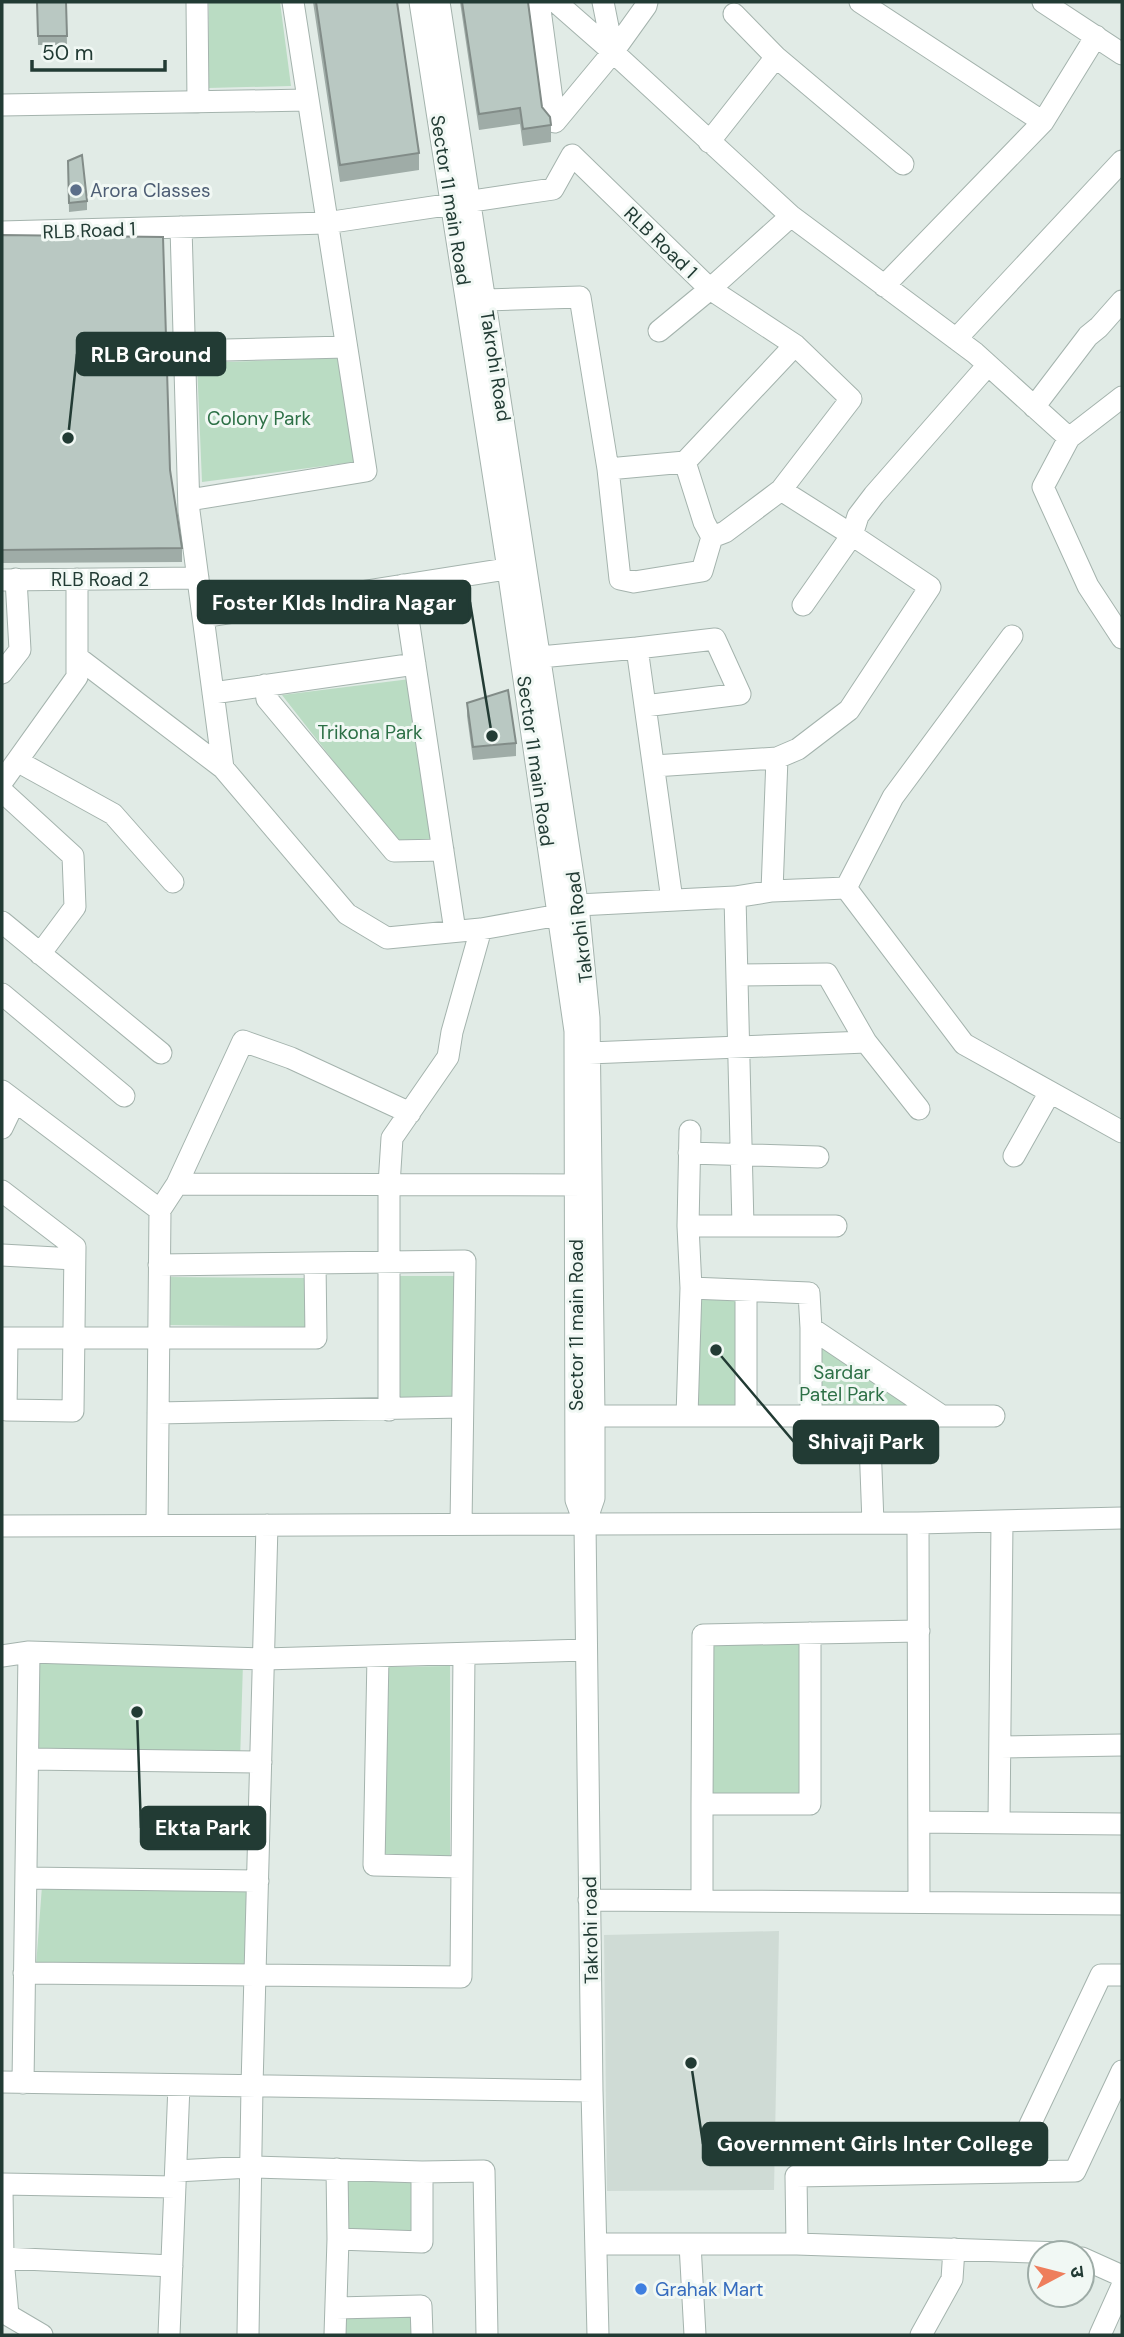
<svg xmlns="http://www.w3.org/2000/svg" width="1124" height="2337" font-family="'DM Sans','Noto Sans Devanagari',sans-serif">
<rect width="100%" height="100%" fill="#e1ebe6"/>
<path fill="#cfdbd5" d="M779,1931l-5,259 -167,1 -3,-256z"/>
<path fill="#badcc3" d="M209,2h71l11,84 -83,2z
M340,358l14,104 -152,20 -5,-119z
M410,679l24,160 -38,2 -114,-146z
M400,1276h54l-2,122h-53z
M167,1277l138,1v49l-138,-2z
M695,1293l43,2v112l-45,-1z
M815,1335l108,72 -107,2z
M801,1639l4,158h-94v-156z
M33,1657l210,6 -3,99 -208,-2z
M450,1666v190l-66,3 3,-192z
M42,1886l206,4 -1,76h-211z
M343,2175l71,3v58l-70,-2z
M415,2312v23h-73l2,-22z"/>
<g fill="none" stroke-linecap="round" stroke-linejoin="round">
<g stroke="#a4b3ad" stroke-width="23">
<path id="minor" d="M197,2l1,100
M420,2l88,567 67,462 1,469 9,24 7,567 6,244
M439,2l140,913 10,103 5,398v82l-9,26
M539,2l16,120 58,-70
M556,2l57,50
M603,2l10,50
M647,2l-1,4 -33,46 178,164
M860,2l183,120
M1043,2l79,52
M734,14l42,43 127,107
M2,105l306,-5
M709,142l67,-85
M181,227l8,284 34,257
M2,232l324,-9 227,-34 19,-34 138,134 81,-73 184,137 94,85 -26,49 45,99 34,52
M884,286l159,-164 53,-86
M486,300l94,-3 28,172 12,110 14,3 68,-11 10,-34 -8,-15 -19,-60
M659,331l51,-42 85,56 56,54 -70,91 -56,42 -13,5
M956,339l166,-178
M185,351l161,-4
M1034,407l54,-71 11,-9 23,-26
M1069,438l53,-41
M608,469l77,-7 110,-117
M781,490l71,45 6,-19 16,-21 114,-130
M189,500l177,-29 -73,-469
M2,580l196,-2
M403,585l52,346
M203,617l316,-50
M637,648l78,-9 25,55 -95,12
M77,657l146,111 124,146 40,24 94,-9 78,-14 19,-10 157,-8 8,329
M540,657l97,-9 35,252
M2,673l18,-23 -4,-71
M265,685l2,14 127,152 49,-1
M213,693l202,-29
M777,758l21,-9 51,-39 81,-123 -78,-52 -49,70
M17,761l96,53 60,68
M654,766l123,-8 -5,133 -37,6
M2,782l75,-105v-98
M2,791l71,65 2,51 -35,47
M846,888l47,-91 119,-161
M772,891l74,-3 118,156 158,88
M2,922l159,131
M737,975l90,-1 39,68 53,67
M2,994l122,102
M589,1053l277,-11
M2,1091l158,119 -3,315
M2,1128l13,-27
M689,1153l129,4
M1014,1156l36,-64
M177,1184l66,-143 48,17 119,55
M2,1191l73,56 -2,164 -67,-1 1,-72
M160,1210l17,-26 411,1
M688,1226l2,-95
M2,1255l72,4
M159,1265l306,-4 -4,263
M691,1288l-3,-62h148
M2,1338h314l-1,-75
M389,1410v-225l3,-47 56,-81 4,-25 29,-103
M158,1413l304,-6
M594,1416h400
M687,1416l4,-128 118,5 2,35
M746,1416v-125
M811,1416v-88l131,88
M869,1416l4,107
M918,1523l1,379
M2,1526l916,-3 204,-5
M810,1633v171h-108l1,-169 216,-4
M2,1656l27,-4
M378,1656l-4,209 87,2
M1000,1747l122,-2
M28,1759l233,3
M702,1804v97
M919,1822l203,2
M999,1823l3,-302
M26,1878l232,3
M589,1900l533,4
M24,1973l437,4 3,-323
M2,2082l590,9
M23,2083l6,-431 235,7 322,-9
M176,2171l75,-4 171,5v70l-84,-3 -1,-70
M1008,2171l93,-196h21
M422,2172l62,-1 3,164
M2,2184l173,3
M2,2190l1,68 5,57 34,20
M596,2244h201l-1,-68 279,-5 47,-100
M690,2244l5,91
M797,2244l267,9
M3,2258l169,8
M1082,2258l40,18
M336,2308l85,-2 1,29
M169,2335l10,-250
M248,2335l4,-249 15,-561
M335,2335l3,-96
M921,2335l31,-56 2,-30
M1100,2335l22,-49"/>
</g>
<use href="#minor" stroke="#fff" stroke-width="21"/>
</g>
<path fill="#9faca7" d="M37,2h29l1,43h-29z
M313,2h84l22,151v17l-79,12z
M460,2h68l14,105 9,18v17l-28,4 -3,-22 -41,6z
M68,161l19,40v9l-18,2z
M2,235l168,235 12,78v14l-180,1z
M467,703l49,40v13l-43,4 -6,-44z"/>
<path fill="#b9c8c2" stroke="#828c88" stroke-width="2" d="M37,2h29l1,34h-29z
M316,2h81l22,151 -79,12z
M462,2h66l14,105 8,10 1,8 -28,4 -3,-21 -41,6z
M82,155l5,46 -18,2 -1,-42z
M2,235l161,2 7,233 12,78 -180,2z
M508,690l8,53 -43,4 -6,-44z"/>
<circle fill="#5c6f8a" stroke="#f1f8f4" stroke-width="2.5" cx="76" cy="190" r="7"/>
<circle fill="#3f7fe0" stroke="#f1f8f4" stroke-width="2.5" cx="641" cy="2289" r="7"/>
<g text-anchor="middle" stroke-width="6" stroke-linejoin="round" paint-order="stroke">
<g font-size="19" fill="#4e5e75" stroke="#f1f8f4" text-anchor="start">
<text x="90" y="197">Arora Classes</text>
</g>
<g font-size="19" fill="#223b34" stroke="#f1f8f4">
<text transform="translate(451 200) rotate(81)" y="7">Sector 11 main Road</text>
<text transform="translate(89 230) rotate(-2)" y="7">RLB Road 1</text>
<text transform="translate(661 242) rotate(44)" y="7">RLB Road 1</text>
<text transform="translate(496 366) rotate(81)" y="7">Takrohi Road</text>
<text x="100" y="586">RLB Road 2</text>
<text transform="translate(536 761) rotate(82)" y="7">Sector 11 main Road</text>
<text transform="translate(579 927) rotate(-97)" y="7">Takrohi Road</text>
<text transform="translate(576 1325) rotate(-90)" y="7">Sector 11 main Road</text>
<text transform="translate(590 1930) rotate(-91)" y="7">Takrohi road</text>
</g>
<g font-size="19" fill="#2d7046" stroke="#f1f8f4">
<text x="259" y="425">Colony Park</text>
<text x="370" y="739">Trikona Park</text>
<text x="842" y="1379">Sardar<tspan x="842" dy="22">Patel Park</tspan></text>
</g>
<g font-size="19" fill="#366cbe" stroke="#f1f8f4" text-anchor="start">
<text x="655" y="2296">Grahak Mart</text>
</g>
</g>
<path fill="none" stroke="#223b34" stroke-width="2.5" d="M68 438L77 354M492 736L470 602M716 1350L794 1442M137 1712L141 1828M691 2063L703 2144"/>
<g fill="#223b34" stroke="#f1f8f4" stroke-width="2.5">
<circle cx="68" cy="438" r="7"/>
<circle cx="492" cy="736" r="7"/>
<circle cx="716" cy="1350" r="7"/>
<circle cx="137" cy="1712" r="7"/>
<circle cx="691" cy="2063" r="7"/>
</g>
<g fill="#223b34" stroke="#223b34" stroke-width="2.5">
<rect x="77" y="333" width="148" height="42" rx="7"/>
<rect x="198" y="581" width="272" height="42" rx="7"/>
<rect x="794" y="1421" width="144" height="42" rx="7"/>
<rect x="141" y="1807" width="124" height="42" rx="7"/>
<rect x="703" y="2123" width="344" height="42" rx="7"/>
</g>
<g font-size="21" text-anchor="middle" font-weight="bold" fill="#fff">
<text x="151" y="362">RLB Ground</text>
<text x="334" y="610">Foster KIds Indira Nagar</text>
<text x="866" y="1449">Shivaji Park</text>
<text x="203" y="1835">Ekta Park</text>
<text x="875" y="2151">Government Girls Inter College</text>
</g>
<rect width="1124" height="2337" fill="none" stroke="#223b34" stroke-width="7"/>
<g transform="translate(1061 2274) rotate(83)"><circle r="33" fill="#f1f8f4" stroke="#9eaca7" stroke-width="2"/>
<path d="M0-5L12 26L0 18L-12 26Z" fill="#ee7e5c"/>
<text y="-10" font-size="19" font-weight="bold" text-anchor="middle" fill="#223b34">उ</text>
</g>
<path d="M32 60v10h133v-10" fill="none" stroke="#223b34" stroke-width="3.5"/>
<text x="42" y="60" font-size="21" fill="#223b34" stroke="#f1f8f4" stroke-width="5" paint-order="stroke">50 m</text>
</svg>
